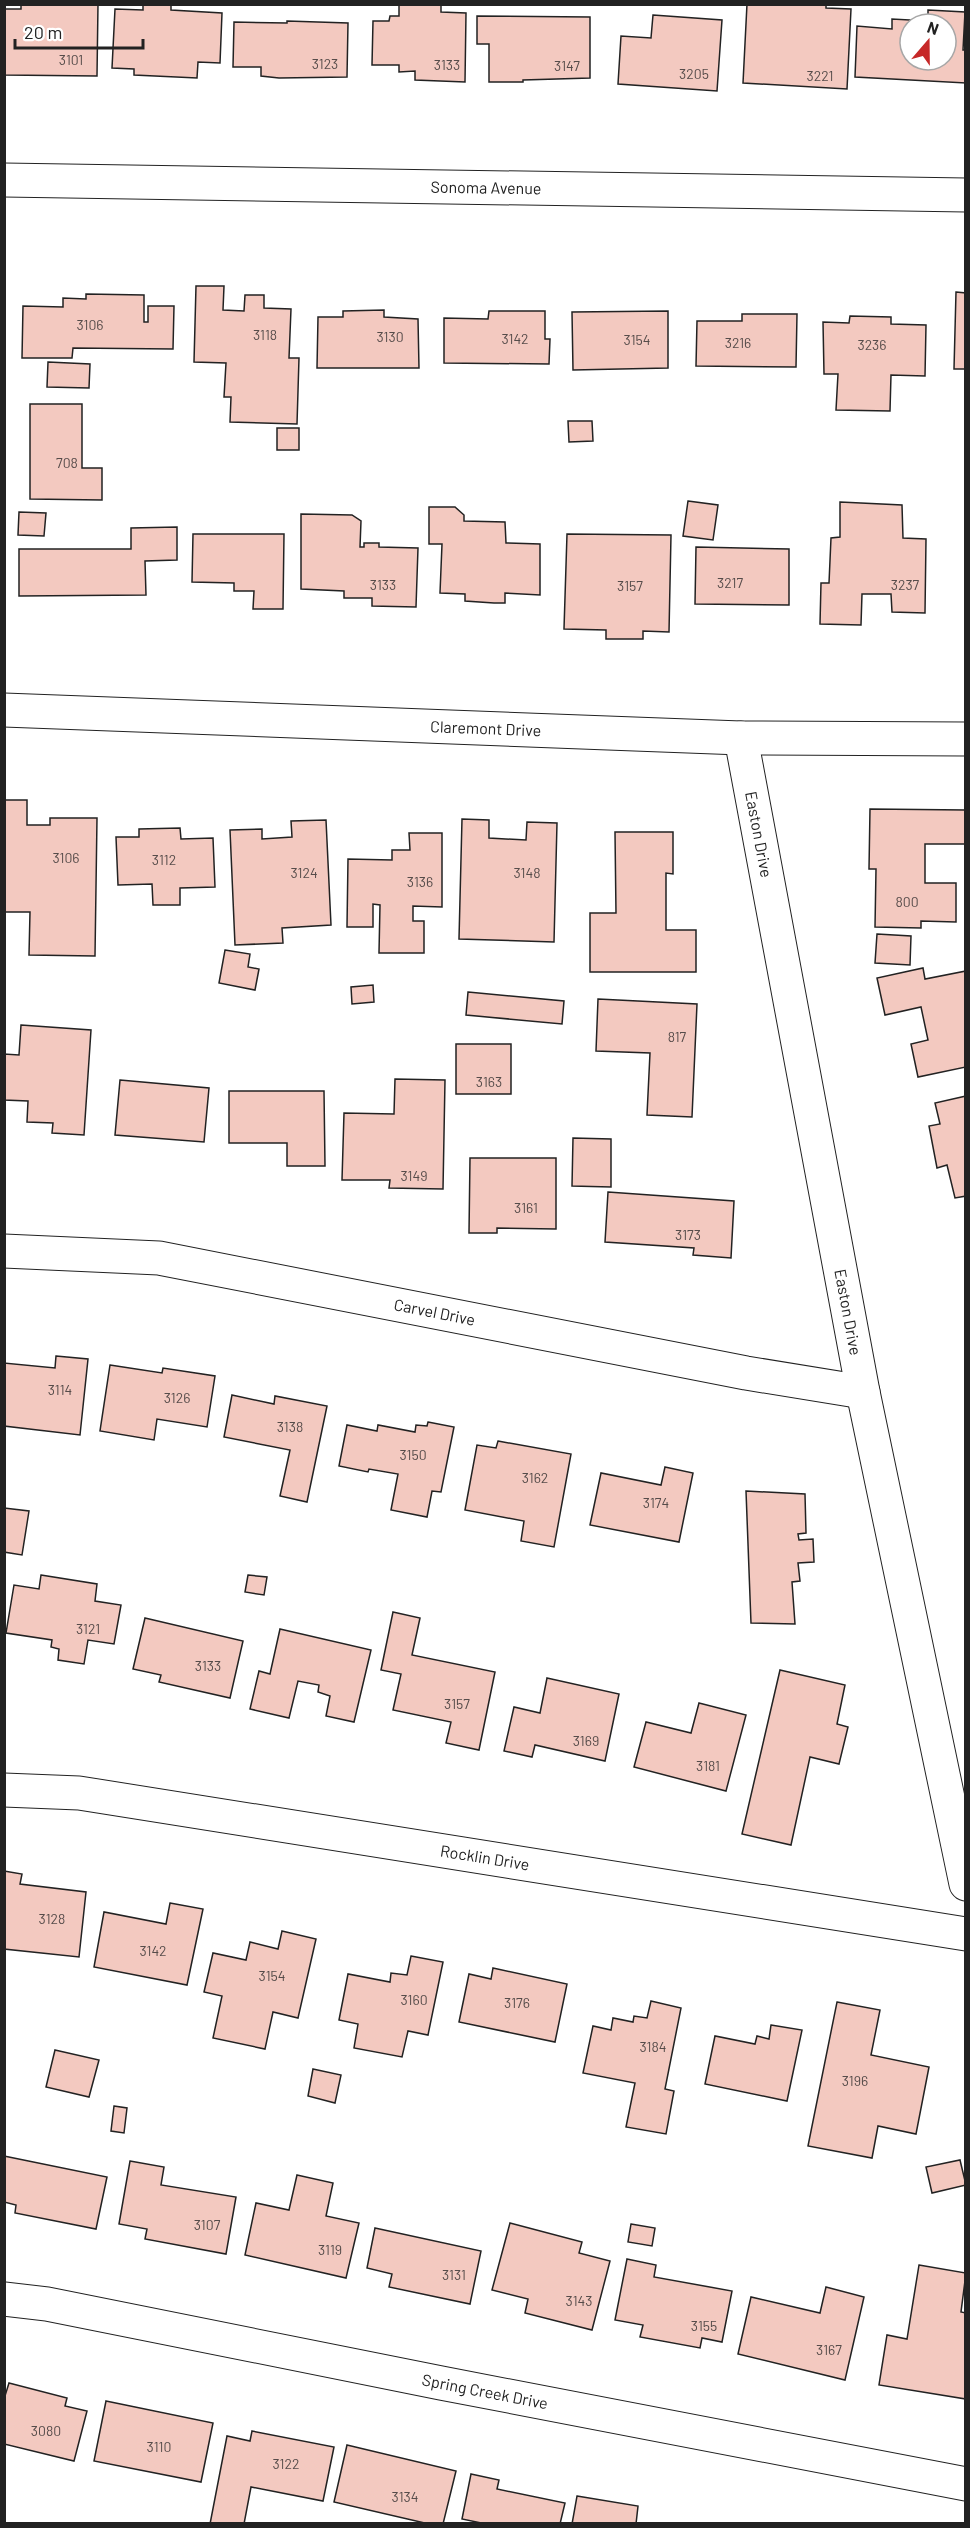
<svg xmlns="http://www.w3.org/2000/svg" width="970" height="2528" font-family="Barlow,sans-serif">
<rect width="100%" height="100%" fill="#fff"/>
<path fill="#f3c9c0" stroke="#222" stroke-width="1.5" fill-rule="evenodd" d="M21,4h77l-1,72 -93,-1 1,-66h16z
M143,4h28v6l51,3 -2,50 -22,-1 -1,16 -63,-3v-6l-22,-1 3,-59 28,1z
M399,4h42v8l25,1 -1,69 -50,-2v-9l-16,1v-7h-27l1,-44h16l1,-5h9z
M747,4h79v4l25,1 -4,80 -104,-6z
M928,10l37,2 -2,38h3v33l-111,-6 2,-51 35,3v-10l36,2zM910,24h36v36h-36z
M653,15l69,5 -5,71 -99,-7 3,-48 30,2z
M477,16l113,1v61l-67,2v2h-34v-38h-12z
M287,21l61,2 -1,54 -68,1 -18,-2v-9h-28l1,-45 53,1z
M196,286h28l-1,24 21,1 1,-16h19v13l27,1 -2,49h10l-2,66 -67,-2 1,-25h-7l2,-34 -32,-1z
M956,292l10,1v76h-12z
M86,294l58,1v27h4v-16h26l-1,43 -100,-1 -1,10h-50l1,-52 40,1v-9l23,1z
M384,310v7l34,2 1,49h-102l1,-51h25v-6z
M489,311h56v28h5l-1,25 -105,-1v-45l44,1z
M668,311v57l-95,2 -1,-58z
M742,314h55l-1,53 -100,-1 1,-45h45z
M850,316l41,1v7l35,1 -1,51 -34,-1 -1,36 -54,-1 2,-36h-14l-1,-52 26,1z
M48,362l42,2 -1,24 -42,-1z
M30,404h52v64h20v32l-72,-1z
M568,421h24l1,20 -24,1z
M277,428h22v22h-22z
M688,501l30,4 -5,35 -30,-4z
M840,502l62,3 1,33 23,1 -1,74 -33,-1 -1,-18h-29l-1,31 -41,-1 1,-41h8l2,-45 9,-1z
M429,507h26l9,8v6l41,1 1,21 34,1v51l-35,-2v10h-11l-29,-2v-7l-25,-1 2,-49h-13z
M19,512l27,1 -2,23 -26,-1z
M301,514l51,1 9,6 -1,26h4v-4h15v4l39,1 -2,59 -44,-1v-8h-28v-7l-43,-2z
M177,527v33l-32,1 1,34 -127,1v-47h112v-21z
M193,534h91l-1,75h-30l1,-18h-20v-8l-42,-1z
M567,534l104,1 -2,97 -26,-1v8h-37v-9l-42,-1z
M696,547l93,2v56l-94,-1z
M4,800h23v25h23v-7h47l-2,138 -66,-1 1,-43h-26z
M870,809l96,1v34h-41v39h31v39l-35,-1v7l-46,-1 1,-58h-7z
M462,819l27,1v18l37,2 1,-18 30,1 -3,119 -95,-3z
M326,820l5,105 -49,3 1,15 -48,2 -5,-115 32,-1v10l30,-2 -1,-16z
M180,828l1,11 32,-1 2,49 -35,1v17h-27l-1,-21 -34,1 -2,-48h23v-8z
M615,832h58v42l-7,-1v57h30v42h-106v-59h26z
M409,833h33v74l-29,-1v15h11v32h-45l1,-48 -7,-1v23h-26l1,-68 44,1v-10h18z
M877,934l34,2 -1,29 -35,-2z
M225,950l25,4 -2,13 11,2 -4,21 -36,-7z
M923,968l2,11 41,-8v96l-48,10 -7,-33 17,-4 -7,-33 -36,8 -8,-37z
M373,985l1,17 -22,2 -1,-17z
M468,992l96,9 -2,23 -96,-9z
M598,999l99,5 -5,113 -45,-2 3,-62 -54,-2z
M21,1025l70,5 -7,105 -32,-2 1,-10 -26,-1 1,-21 -24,-1v-46l15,1z
M456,1044h55v50h-55z
M395,1079l50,1 -2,109 -54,-1 1,-8h-48l2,-67 50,1z
M120,1080l89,8 -5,54 -89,-7z
M229,1091h95l1,75h-38v-23h-58z
M966,1096v100l-11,2 -8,-33 -10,3 -8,-42 11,-2 -5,-21z
M573,1138l38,1v48l-39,-1z
M470,1158h86v71l-59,-1v5h-28z
M608,1192l126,9 -3,57 -38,-3 1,-7 -89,-6z
M56,1356l32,3 -8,76 -76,-9v-63l51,5z
M110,1365l52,8 1,-5 52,8 -8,51 -50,-8 -3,21 -54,-9z
M232,1395l42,9 1,-8 52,10 -20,96 -27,-6 10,-46 -66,-13z
M428,1422l26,5 -13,65 -9,-1 -5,26 -36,-7 7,-36 -29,-5 -1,3 -29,-6 8,-41 30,6 1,-6 37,7 1,-7 11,1z
M498,1441l73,13 -17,93 -33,-6 3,-20 -59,-11 12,-65 19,3z
M665,1467l28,6 -14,69 -89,-17 11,-52 60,12z
M746,1491l59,3 1,39 -8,1 1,6 14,-1 1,23 -16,1 2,18 -8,1 3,42 -44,-1z
M4,1508l25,3 -7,44 -18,-3z
M41,1575l56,9 -2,17 26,4 -7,39 -26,-4 -4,24 -26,-4 1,-11 -8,-2 1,-7 -46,-7 8,-48 25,4z
M248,1575l19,2 -3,18 -19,-3z
M393,1612l27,6 -8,37 83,17 -16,78 -33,-7 5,-21 -58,-12 8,-36 -20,-4z
M145,1618l98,23 -13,57 -71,-16 2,-7 -28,-6z
M280,1629l91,21 -17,72 -28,-6 4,-20 -12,-4 1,-7 -21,-4 -9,37 -39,-9 9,-38 11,3z
M780,1670l65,15 -8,39 11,3 -9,37 -29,-7 -19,88 -49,-11z
M547,1678l72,16 -14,67 -70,-16 -3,12 -28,-6 10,-44 26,6z
M699,1703l47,12 -20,76 -92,-24 12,-45 45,11z
M4,1871l18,3 -2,10 66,8 -7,65 -75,-8z
M170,1903l33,6 -16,76 -93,-18 10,-55 62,12z
M282,1931l34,8 -18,79 -25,-6 -8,37 -52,-11 9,-42 -18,-4 9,-39 33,7 4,-18 28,7z
M411,1956l32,6 -15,73 -20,-4 -6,26 -48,-9 4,-24 -19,-4 9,-46 42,8 1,-9 16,2z
M493,1968l74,16 -12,58 -96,-20 10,-48 22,5z
M651,2001l30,7 -16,81 9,2 -8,43 -40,-7 9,-44 -52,-10 10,-47 18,4 2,-12 20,4 1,-6 13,2z
M837,2002l43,8 -9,45 58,12 -13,67 -38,-8 -6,32 -64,-12z
M771,2025l31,5 -15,71 -82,-17 10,-48 40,8 2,-8 12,3z
M55,2050l44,10 -10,37 -43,-10z
M313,2069l28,6 -6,28 -27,-7z
M114,2106l13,2 -3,25 -13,-2z
M4,2156l103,21 -11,52 -81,-16 1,-8 -12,-3z
M960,2160l6,25 -34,8 -6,-26z
M130,2161l34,6 -3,18 75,12 -10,57 -81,-15 2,-10 -28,-5z
M297,2175l36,8 -7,33 33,7 -13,55 -101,-23 11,-52 33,7z
M510,2223l72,19 -3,11 31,8 -18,69 -67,-17 3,-14 -36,-9z
M631,2224l24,4 -3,18 -24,-4z
M375,2228l106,23 -11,53 -81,-17 3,-13 -25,-6z
M627,2259l29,6 -2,12 78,14 -10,51 -20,-4 -2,10 -60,-11 3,-12 -28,-5z
M919,2265l47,8 -5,39 5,1v86l-87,-14 8,-50 20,4z
M826,2287l38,10 -19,83 -107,-26 13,-57 69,16z
M9,2383l58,15 -2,8 22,5 -13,50 -70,-17v-45z
M106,2401l107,22 -12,59 -107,-21z
M252,2431l82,16 -11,54 -72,-14 -7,37h-34l17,-88 23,5z
M347,2445l109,26 -13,53h-14l-95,-22z
M471,2474l28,6 -2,9 68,14 -5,21h-74l-24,-5z
M577,2496l61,10 -2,18h-64z"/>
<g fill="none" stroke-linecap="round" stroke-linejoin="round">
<g stroke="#222" stroke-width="35">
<g id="minor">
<path id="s1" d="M4,180l962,15"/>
<path id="s2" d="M4,710l737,28 225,1"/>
<path id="s3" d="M741,738l122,654 103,492"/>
<path id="s4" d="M4,1251l155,7 587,115 117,19"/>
<path id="s5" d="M4,1790l75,3 887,141"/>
<path id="s6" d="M4,2299l43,5 394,79 525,101"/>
</g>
</g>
<use href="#minor" stroke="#fff" stroke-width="33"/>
</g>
<g text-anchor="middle" stroke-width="4.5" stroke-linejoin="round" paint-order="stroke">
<g font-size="14" fill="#564c4a">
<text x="71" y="65">3101</text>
<text x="325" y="69">3123</text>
<text x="447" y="70">3133</text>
<text x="567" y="71">3147</text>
<text x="694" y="79">3205</text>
<text x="820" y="81">3221</text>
<text x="90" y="330">3106</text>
<text x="265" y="340">3118</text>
<text x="390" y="342">3130</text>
<text x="515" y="344">3142</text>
<text x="637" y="345">3154</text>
<text x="738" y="348">3216</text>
<text x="872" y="350">3236</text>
<text x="67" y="468">708</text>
<text x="730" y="588">3217</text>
<text x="383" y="590">3133</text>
<text x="905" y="590">3237</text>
<text x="630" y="591">3157</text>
<text x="66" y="863">3106</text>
<text x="164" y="865">3112</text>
<text x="304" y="878">3124</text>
<text x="527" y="878">3148</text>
<text x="420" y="887">3136</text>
<text x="907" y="907">800</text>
<text x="677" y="1042">817</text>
<text x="489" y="1087">3163</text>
<text x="414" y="1181">3149</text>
<text x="526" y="1213">3161</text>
<text x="688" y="1240">3173</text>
<text x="60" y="1395">3114</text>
<text x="177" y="1403">3126</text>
<text x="290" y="1432">3138</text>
<text x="413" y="1460">3150</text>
<text x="535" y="1483">3162</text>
<text x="656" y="1508">3174</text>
<text x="88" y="1634">3121</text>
<text x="208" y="1671">3133</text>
<text x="457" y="1709">3157</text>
<text x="586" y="1746">3169</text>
<text x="708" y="1771">3181</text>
<text x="52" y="1924">3128</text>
<text x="153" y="1956">3142</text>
<text x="272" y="1981">3154</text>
<text x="414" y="2005">3160</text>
<text x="517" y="2008">3176</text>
<text x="653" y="2052">3184</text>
<text x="855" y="2086">3196</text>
<text x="207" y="2230">3107</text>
<text x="330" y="2255">3119</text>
<text x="454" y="2280">3131</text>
<text x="579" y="2306">3143</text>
<text x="704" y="2331">3155</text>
<text x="829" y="2355">3167</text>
<text x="46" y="2436">3080</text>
<text x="159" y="2452">3110</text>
<text x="286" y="2469">3122</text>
<text x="405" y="2502">3134</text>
</g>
<g font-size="16" fill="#222" stroke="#fff">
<text dy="6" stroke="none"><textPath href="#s1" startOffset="482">Sonoma Avenue</textPath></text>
<text dy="6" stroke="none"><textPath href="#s2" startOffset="482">Claremont Drive</textPath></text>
<text dy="6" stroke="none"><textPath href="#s3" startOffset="98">Easton Drive</textPath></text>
<text dy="6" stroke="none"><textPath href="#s4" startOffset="436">Carvel Drive</textPath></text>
<text dy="6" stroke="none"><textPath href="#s3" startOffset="584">Easton Drive</textPath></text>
<text dy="6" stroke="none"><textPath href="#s5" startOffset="486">Rocklin Drive</textPath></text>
<text dy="6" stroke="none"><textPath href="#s6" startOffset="490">Spring Creek Drive</textPath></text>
</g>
</g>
<rect width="970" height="2528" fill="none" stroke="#222222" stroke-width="12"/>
<g transform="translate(928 42) rotate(20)"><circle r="28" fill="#ffffff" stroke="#a7a7a7" stroke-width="1.5"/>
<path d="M0-4.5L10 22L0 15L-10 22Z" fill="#c62828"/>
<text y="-9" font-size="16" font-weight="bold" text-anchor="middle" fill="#222222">N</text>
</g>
<path d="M15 39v9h128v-9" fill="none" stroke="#222222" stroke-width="3"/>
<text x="24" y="39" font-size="18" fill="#222222" stroke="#ffffff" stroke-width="4.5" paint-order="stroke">20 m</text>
</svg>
